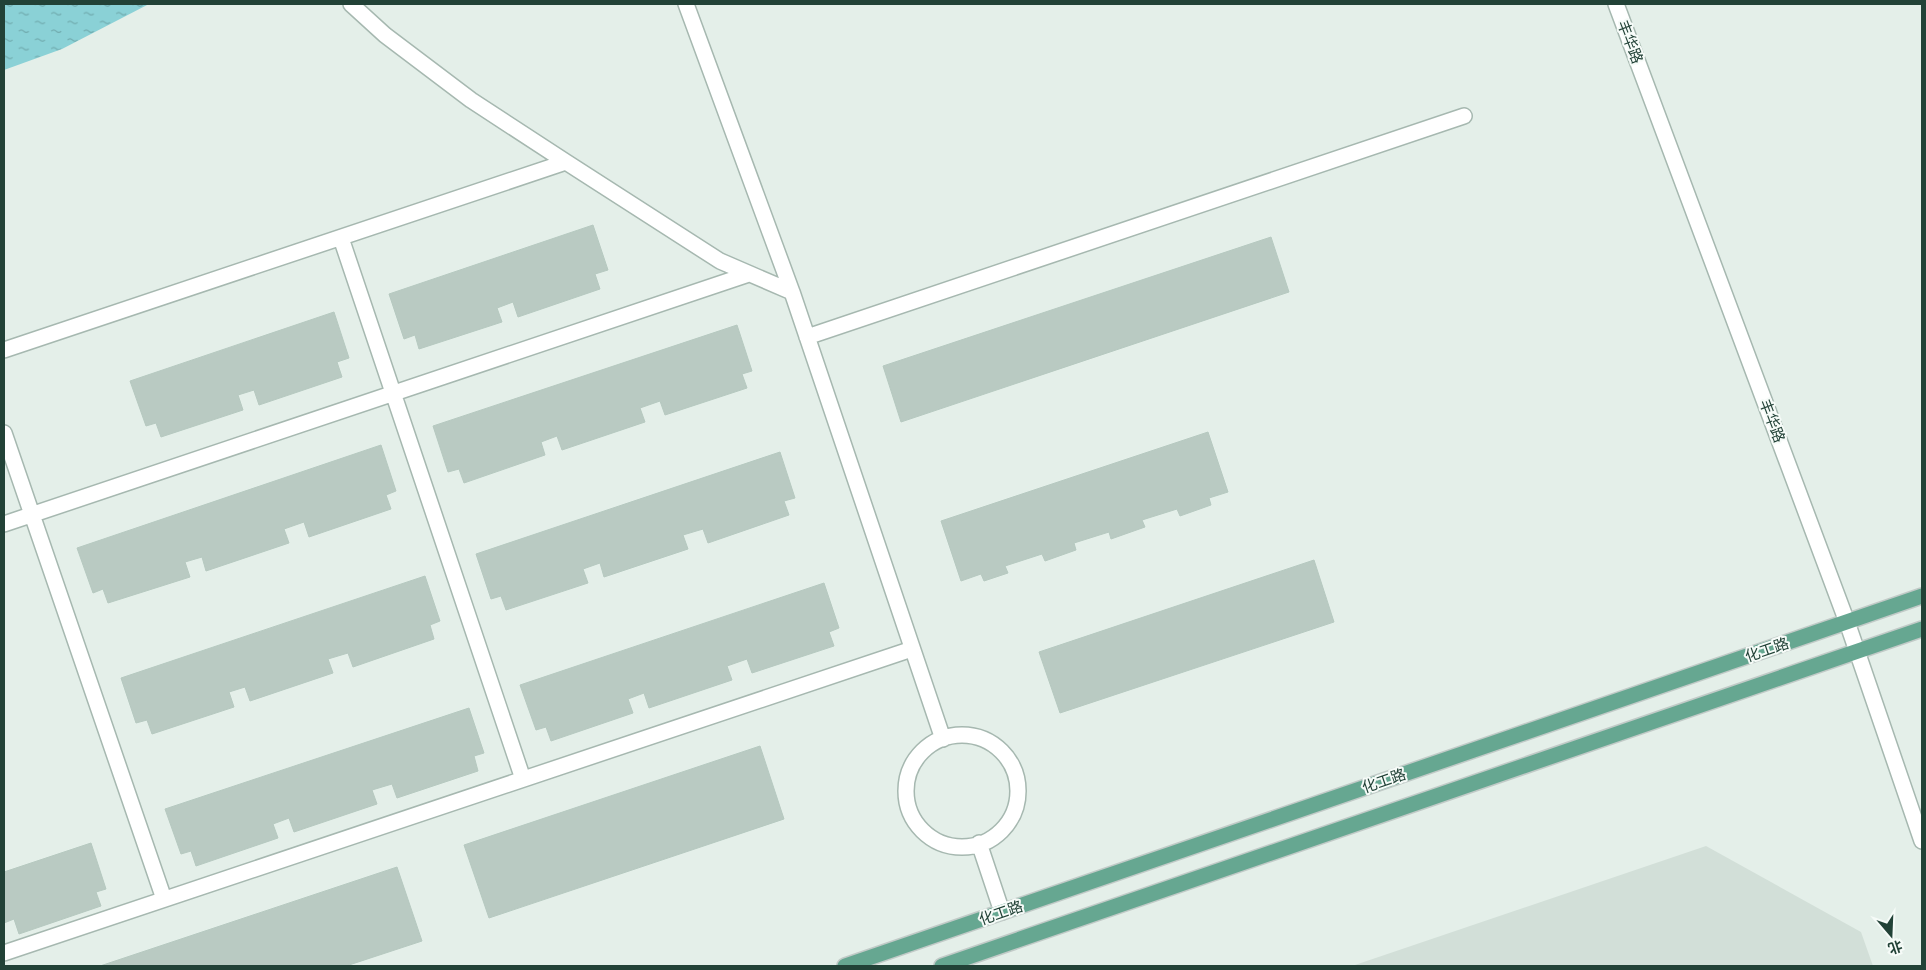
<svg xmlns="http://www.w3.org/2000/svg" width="1926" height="970" font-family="Cabin,'Noto Sans SC',sans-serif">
<defs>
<pattern id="water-ripples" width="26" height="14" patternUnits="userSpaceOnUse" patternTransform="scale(1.25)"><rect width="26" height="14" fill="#8ad1d6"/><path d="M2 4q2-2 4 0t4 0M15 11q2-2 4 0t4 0" fill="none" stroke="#70abae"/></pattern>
</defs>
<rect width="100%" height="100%" fill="#e4efe9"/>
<path fill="#d2dfd8" d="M1706,846l155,86 12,34h-521z"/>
<path fill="url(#water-ripples)" d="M4,4h145l-87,45 -58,21z"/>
<path fill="#b9cac2" stroke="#b6c9c0" d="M593,225l15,45 -13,4 5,15 -82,28 -5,-15 -16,6 5,14 -83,27 -4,-14 -11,4 -15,-45z
M1271,237l18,55 -388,130 -18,-56z
M334,312l15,46 -12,4 5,15 -83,28 -5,-15 -16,5 5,15 -82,27 -5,-14 -10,3 -16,-45z
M737,325l15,46 -10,3 5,14 -82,27 -5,-14 -20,7 5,14 -83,28 -5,-14 -16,6 4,13 -81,28 -5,-14 -11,3 -15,-46z
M1208,432l20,60 -19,6 2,7 -31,11 -3,-7 -35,11 3,7 -34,12 -2,-7 -35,11 2,7 -31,11 -3,-7 -37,12 3,7 -24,8 -3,-7 -20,7 -20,-60z
M381,445l15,46 -10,4 5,14 -82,28 -5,-15 -20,7 5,14 -83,28 -4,-14 -17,5 5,15 -82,26 -5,-14 -10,4 -16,-45z
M780,452l15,46 -11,3 5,14 -81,28 -5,-14 -20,6 5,14 -84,28 -4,-14 -17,6 5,14 -82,27 -5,-14 -10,3 -15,-45z
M1314,560l20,62 -274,91 -21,-61z
M425,576l15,45 -10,4 4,14 -81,28 -5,-14 -20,6 5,14 -83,28 -5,-14 -16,5 5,15 -82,27 -5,-14 -11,3 -15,-45z
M824,583l15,45 -10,4 5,14 -82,27 -5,-14 -20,7 5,14 -83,28 -5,-15 -16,6 5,14 -82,28 -5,-14 -10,3 -16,-45z
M469,708l15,45 -10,3 4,15 -81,27 -5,-14 -20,6 5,14 -83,28 -5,-14 -16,6 5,14 -82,28 -5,-15 -10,3 -16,-45z
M760,746l24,73 -295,99 -25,-73z
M91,843l15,46 -10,3 5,14 -82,28 -5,-15 -10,4v-51z
M397,867l25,74 -76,25h-246z"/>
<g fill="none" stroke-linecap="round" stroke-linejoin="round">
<g stroke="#a6b8b0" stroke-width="18">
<path id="minor" d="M351,4l34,31 86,65 95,62 154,99 72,31
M686,4l106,288 151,447
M1616,4l231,618 75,219
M341,238l182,541
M807,337l657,-221
M4,350l562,-188
M4,433l160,466
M4,524l745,-250
M906 791a56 56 0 1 1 112 0a56 56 0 1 1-112 0Z
M979,843l23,69
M4,953l908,-304"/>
</g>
<g stroke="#c1cac7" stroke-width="18">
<path id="major" d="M845,966l1077,-370
M942,966l980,-337"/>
</g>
<use href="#minor" stroke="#fff" stroke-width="15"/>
<use href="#major" stroke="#66a791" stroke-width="15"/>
</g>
<g text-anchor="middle" stroke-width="4" stroke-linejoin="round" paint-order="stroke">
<g font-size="15" fill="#224237" stroke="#f6fbf8">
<text transform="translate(1630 42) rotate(69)" y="5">丰华路</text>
<text transform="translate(1772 421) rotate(69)" y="5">丰华路</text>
<text transform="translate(1767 650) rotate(-19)" y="5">化工路</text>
<text transform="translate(1384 781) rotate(-19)" y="5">化工路</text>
<text transform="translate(1001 913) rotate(-19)" y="5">化工路</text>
</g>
</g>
<rect width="1926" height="970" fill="none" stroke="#224237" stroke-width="10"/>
<g transform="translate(1891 935) rotate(161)" stroke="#f6fbf8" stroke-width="4" paint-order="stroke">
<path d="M0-4L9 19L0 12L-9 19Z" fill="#224237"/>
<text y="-8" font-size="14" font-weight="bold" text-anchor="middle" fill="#224237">北</text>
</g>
</svg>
